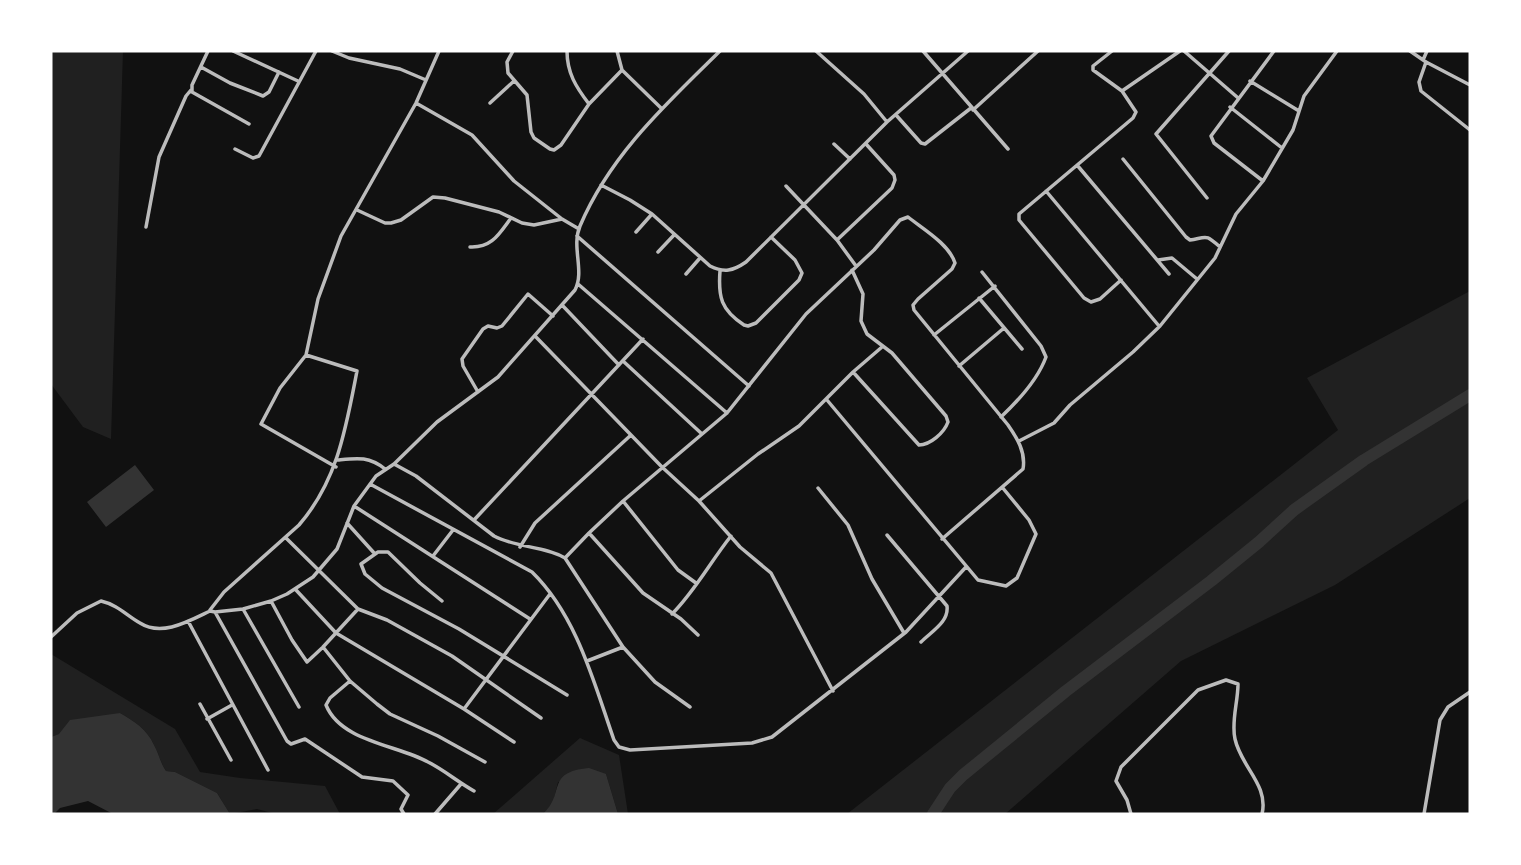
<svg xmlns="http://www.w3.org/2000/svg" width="1521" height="865" font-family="Spectral,serif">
<rect width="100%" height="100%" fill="#111"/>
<path fill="#202020" d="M51,51h72l-12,388 -28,-12 -32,-43z
M1470,291v207l-135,87 -154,76 -176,153h-158l491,-384 -31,-52z
M51,654l124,75 25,43 40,6 85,8 15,28h-64l-19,-5 -27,5 -13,-21 -42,-21 -9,-1c-6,-9 -7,-17 -12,-26 -7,-16 -20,-24 -34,-32l-69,24z
M580,738l39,17 9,59h-10l-12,-40 -48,8 -6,24 -9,8h-50z"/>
<path fill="#333" d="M135,465l19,25 -48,37 -19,-25z
M120,713c14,8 27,16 34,32 5,9 6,17 12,26l9,1 42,21 13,21h-117l-25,-13 -28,7 -6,6h-3v-77l8,-3 11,-14z
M589,768l17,6 12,40h-75c23,-21 2,-42 46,-46z"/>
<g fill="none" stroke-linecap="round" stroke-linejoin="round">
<path stroke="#333" stroke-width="12" d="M933,814l17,-26 13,-13 103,-84 145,-110 48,-39 35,-32 70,-50 106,-65"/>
<path stroke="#bcbcbc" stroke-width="3.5" d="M208,51l-16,34v7l57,32
M233,51l65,30
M332,51l17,7 51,11 26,11
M513,51l-6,11 1,11 19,22 4,37 3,6 16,11 4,1 7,-5 28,-41 33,-34
M567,51c0,22 9,36 22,53
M617,51l5,19 39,38
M816,51l48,43 23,28
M923,51l85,98
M1112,51l-19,15v4l29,21 14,21 -3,6 -114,96v6l65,78 7,4 9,-3 21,-19
M1184,51l53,46
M1410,51l16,11 44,23
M1423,60l4,-9
M1426,62l-7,20 2,9 49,39
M201,67l29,16 33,13 6,-4 10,-20
M1250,81l49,30
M1122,91l58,-40
M416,103l56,32 42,46 48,38 17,10
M490,103l24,-22
M1230,107l52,41
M973,110l65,-59
M896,115l25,28 4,1 46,-36
M834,144l16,15
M235,149l18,9 6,-2 57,-105
M1123,159l63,78 4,3c18,-3 15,-6 30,7
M1077,165l92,109
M1263,181l-49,-38 -3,-7 63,-85
M601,185l29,15 22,14 58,52c14,7 23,5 36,-4l141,-140 81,-71
M786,186l51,54 55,-52 3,-8 -1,-5 -28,-31
M1046,191l113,135
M1207,198l-51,-64 73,-83
M357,210l28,13h6l10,-3 32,-23 12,1 54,14 23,11 12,2 28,-6
M146,227l13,-70 27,-61 5,-6
M636,232l16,-18
M577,236l172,150
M837,240l19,26
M470,247c22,1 29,-13 41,-29
M658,252l16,-17
M1158,260l14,-2 25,21
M852,270l11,24 -2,27 6,13 25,19 54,63 2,6c-4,11 -18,23 -29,23l-66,-73
M720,271c-2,26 1,39 24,54l4,1 8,-3 43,-43 3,-7 -7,-13 -24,-23
M982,272l59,74 5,11c-8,22 -28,44 -45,60
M686,274l14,-16
M578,284l149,129
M979,298l43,51
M562,305l57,60
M934,335l61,-49
M536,337l126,130 37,34 41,46 31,26 62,118
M623,361l79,73
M959,366l45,-38
M478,392l-15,-26 -1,-7 21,-30 5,-3 9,2 5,-2 26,-32 25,22
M827,400l151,180 28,6 11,-8 19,-44 -7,-14 -27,-33
M1019,441l35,-18 16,-18 63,-53 27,-26 55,-68 21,-44 27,-33 30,-51 11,-34 33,-45
M338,460c19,-2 31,-4 47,9
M394,464l22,12 78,60c23,12 51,10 71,22l58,89 32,35 35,25
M336,467l-75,-43 19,-36 26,-33 12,-56 23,-63 75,-133 23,-52
M370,484l162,88c45,44 62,111 82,168l5,7 11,3 122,-7 20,-6 134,-105 60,-65
M818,488l30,37 24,54 32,54
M623,501l55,69 18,13
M699,501l59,-47 41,-28 54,-54 29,-25
M354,506l176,113
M474,520l169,-181
M347,523l28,31
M589,533l54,60 38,26 17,16
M887,535l60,71c2,16 -15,25 -26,36
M286,538l72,71 29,11 65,36 89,62
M520,547l15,-24 96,-88
M433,556l20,-26
M565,558l24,-25 34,-32 104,-88 79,-99 68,-64 26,-30 8,-3c15,12 41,27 47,46l-3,6 -34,30 -5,6 1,5 94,115c9,13 18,27 15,44l-81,70
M296,590l40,43 128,76 50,33
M271,601l21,39 15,22 15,-14
M442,601l-22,-18 -32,-31h-10l-17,12 4,10 17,14 77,41 108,66
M243,609l56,98
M358,609l-35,38 27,34 27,23 13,10 48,22 47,26
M210,610l14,-18 75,-67c39,-45 47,-98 58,-154l-51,-16
M215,612l72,129 4,3 14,-5 57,38 31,4 15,14 -7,14 3,5
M672,614c23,-23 39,-53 59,-78
M188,621l80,149
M51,637l26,-24 24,-12c17,4 25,14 39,22 22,14 49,-2 70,-12l5,1 28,-3 28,-8 16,-7 26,-17 24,-28 17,-43 22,-30 18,-12 43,-42 61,-45 77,-87c10,-19 -4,-43 5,-64 30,-71 86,-122 140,-175
M587,661l36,-14
M350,681l-20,17 -4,7c15,37 72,40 102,57 16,8 30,20 46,29
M200,704l31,56
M464,709l86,-115
M207,719l25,-14
M435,814l26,-30
M1131,814l-4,-14 -11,-19 5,-14 77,-77 28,-10 12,4c0,18 -7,38 -3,55 6,28 34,46 27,75
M1424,814l16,-94 8,-13 22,-15"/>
</g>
<rect width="1521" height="865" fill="none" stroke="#ffffff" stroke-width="105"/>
</svg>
